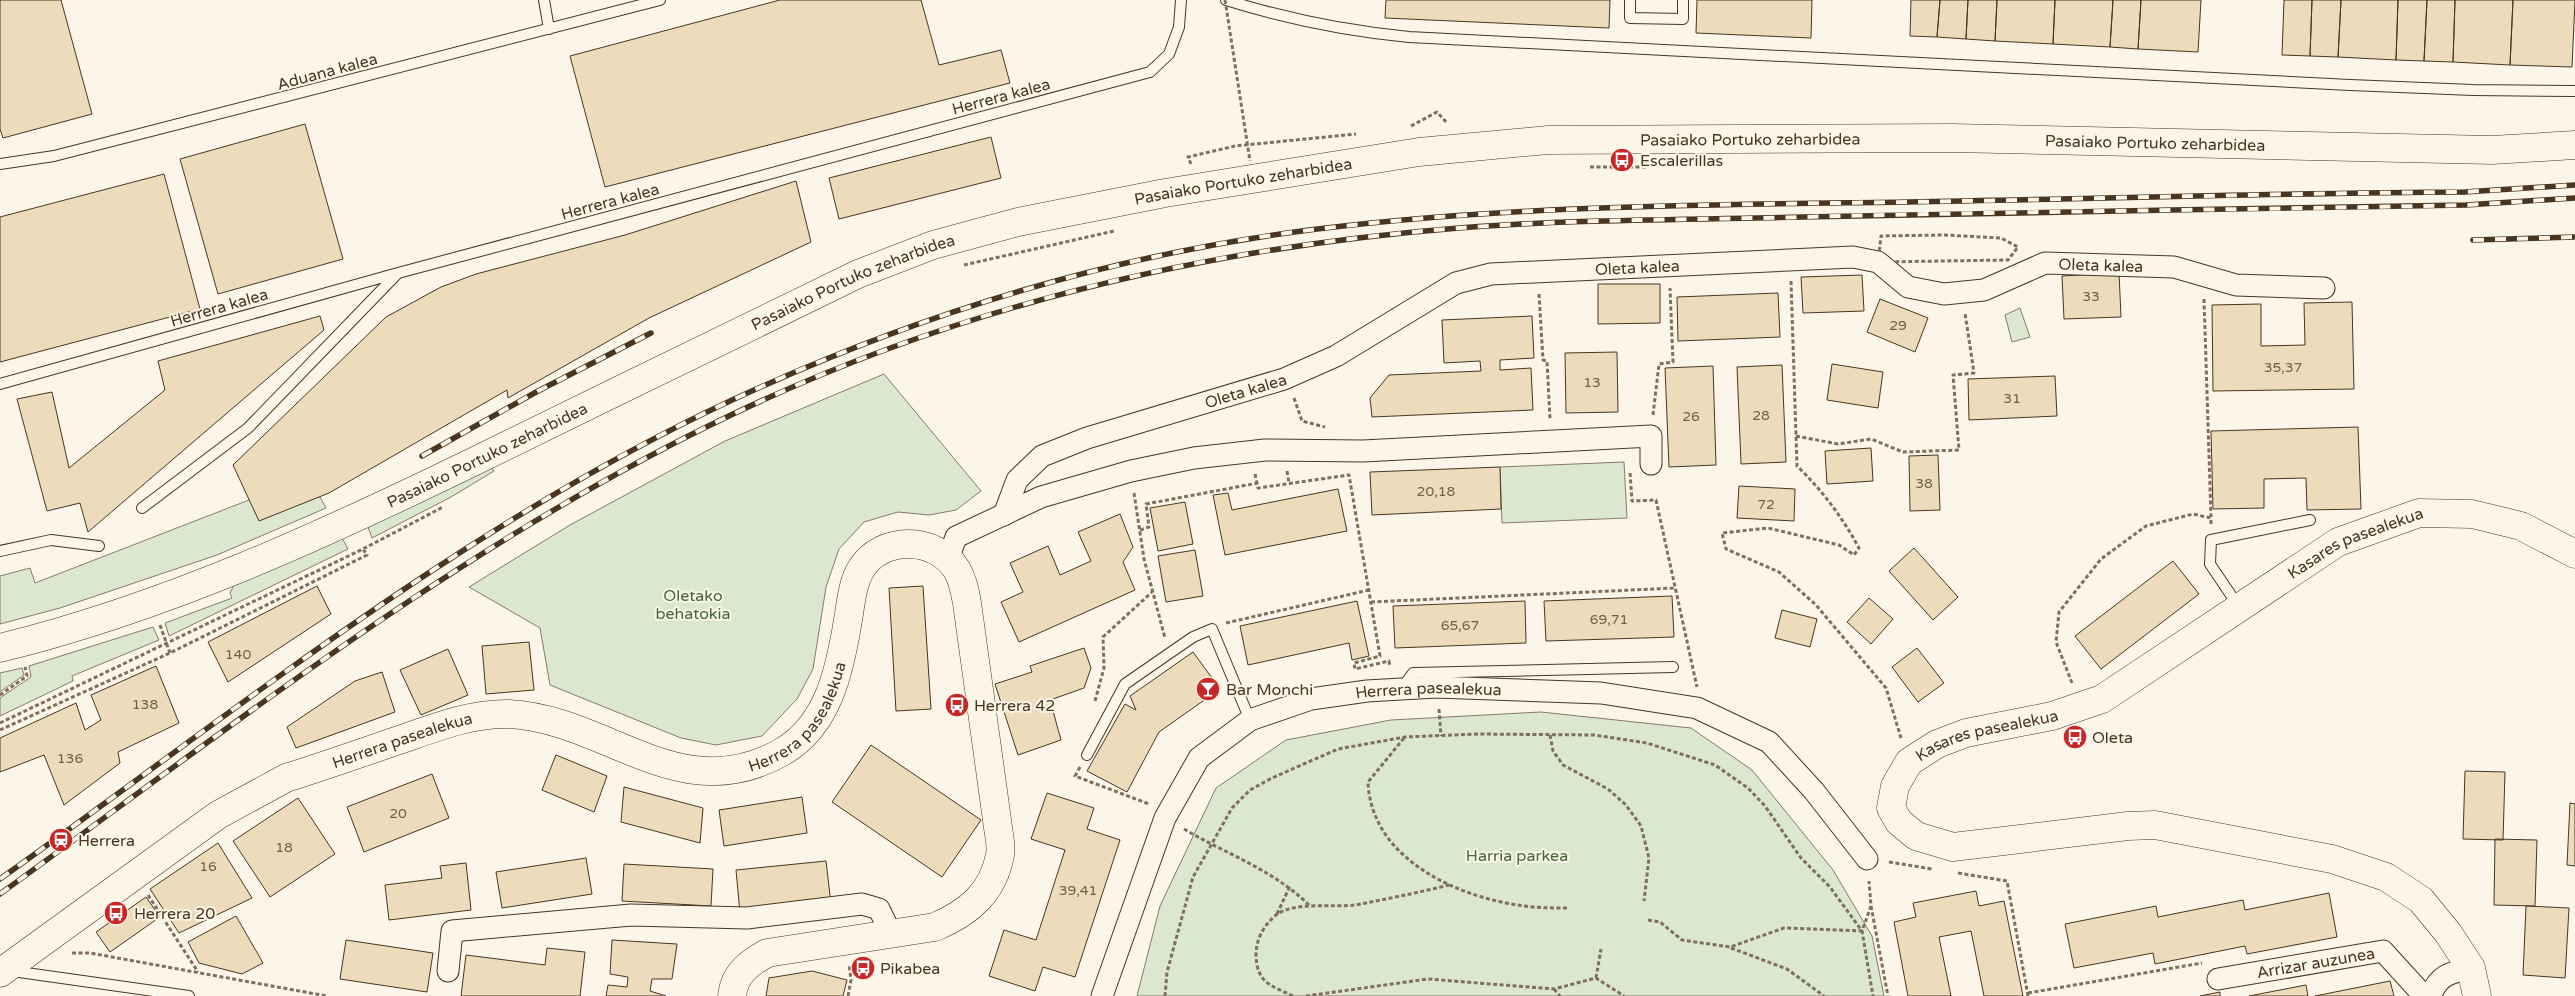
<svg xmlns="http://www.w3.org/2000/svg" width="2575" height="996" font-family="'Varela Round',sans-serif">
<rect width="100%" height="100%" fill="#fbf6e9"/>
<path fill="#dce7d0" stroke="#887966" d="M2020,308l10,29 -18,5 -7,-27z
M884,374l97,117 -25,19 -27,5 -31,-3 -34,10 -25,27 -13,38 -13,82 -16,30 -35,37 -46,9 -35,-7 -131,-53 -10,-57 -71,-41 101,-62 155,-84z
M1624,462l3,56 -125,5 -2,-56z
M491,467l3,4 -43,26 -79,41 -4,-11z
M320,497l6,11 -109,47 -157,53 -60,16v-48l30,-8 5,15 214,-83z
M342,538l6,11 -179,87 -4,-13 67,-25 -2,-5 5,-10z
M153,627l6,13 -87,36 1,5 -73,35v-18l31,-21 -2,-11z
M22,668l2,7 -24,17v-19z
M1541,712l150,16 61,42 81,100 39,66 12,60h-747l23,-90 56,-118 70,-48 105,-20z"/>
<path fill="#ecdcbc" stroke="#4a3520" d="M0,0h61l31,114 -89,24 -3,-9z
M780,0h141l18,65 62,-15 9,33 -405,104 -35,-131z
M1386,0h224l-1,28 -224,-10z
M1697,0h115l-1,38 -115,-5z
M1911,0h29l-3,37 -27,-1z
M1940,0h28l-2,39 -29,-2z
M1968,0h29l-2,41 -29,-2z
M1997,0h58l-2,44 -58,-3z
M2055,0h58l-3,47 -57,-3z
M2113,0h28l-3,49 -28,-2z
M2141,0h60l-3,52 -60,-3z
M2284,0h28l-2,56 -28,-1z
M2312,0h29l-3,57 -28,-1z
M2341,0h57l-2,60 -58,-3z
M2398,0h29l-3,61 -28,-1z
M2427,0h28l-2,62 -29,-1z
M2455,0h58l-3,65 -57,-3z
M2513,0h62l-3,67 -62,-2z
M305,124l38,135 -125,35 -38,-135z
M991,137l10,41 -162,41 -10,-41z
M164,174l36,135 -200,53v-145z
M796,181l15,61 -162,76 -141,80 -1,-8 -178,103 -70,28 -26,-56 153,-148 55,-30 35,-13 149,-39z
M2119,273l2,44 -57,2 -2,-43z
M1862,275l2,36 -61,2 -2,-36z
M1598,284h62v39l-62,1z
M1778,293l2,44 -102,4 -1,-44z
M1880,299l48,19 -13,34 -48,-20z
M2352,302l2,87 -141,2 -1,-86 49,-1v42l44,-1 -1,-42z
M320,316l4,14 -236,202 -8,-29 -33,8 -30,-112 35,-7 17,76 96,-78 -7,-29z
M1532,316l2,42 -34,2v10l31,-2 2,42 -161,7 -2,-19 19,-23 92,-4 -1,-10 -36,2 -2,-43z
M1617,352l1,60 -52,1 -1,-60z
M1832,364l51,8 -5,36 -51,-8z
M1782,365l4,97 -45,2 -4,-97z
M1713,366l3,99 -47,2 -4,-99z
M2055,376l2,40 -88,4 -1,-41z
M2358,427l3,82 -54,1 -1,-32 -42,1v29l-51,1 -2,-78z
M1871,448l2,33 -46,3 -2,-33z
M1938,455l2,55 -30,1 -1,-55z
M1500,467l1,42 -129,6 -2,-43z
M1739,486l56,3 -1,32 -57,-3z
M1338,489l9,42 -122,24 -12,-60 15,-2 4,17z
M1185,502l8,42 -35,7 -8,-43z
M1120,514l13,33 -10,15 12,28 -116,52 -18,-40 22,-10 -13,-29 38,-17 12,29 31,-14 -13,-29z
M1914,548l44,49 -25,23 -44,-49z
M1195,550l8,46 -37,6 -8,-46z
M2173,561l26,33 -98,75 -26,-33z
M317,586l14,28 -103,68 -20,-40z
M923,586l8,123 -35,2 -7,-123z
M1672,596l2,41 -128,4 -2,-40z
M1869,598l24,21 -22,25 -24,-22z
M1357,601l12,55 -17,4 -3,-17 -101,22 -8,-39z
M1525,601l1,42 -131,5 -2,-42z
M1782,610l35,9 -7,28 -35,-9z
M529,642l5,48 -48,4 -4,-48z
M1084,648l7,20 -7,20 -34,12 11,40 -43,15 -23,-71 37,-12 -2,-6z
M1917,648l27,35 -26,19 -26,-35z
M448,649l20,46 -47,20 -21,-45z
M1193,652l27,37 -61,43 -32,60 -40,-21 38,-67 11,6 -6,-14z
M156,666l23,57 -61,29 2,11 -56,42 -20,-50 -44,17v-34l76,-35 9,27 16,-10 -10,-25z
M382,672l13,40 -99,36 -9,-21 68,-46z
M871,745l110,75 -39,57 -110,-75z
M556,755l51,21 -13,36 -52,-22z
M2465,771l40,1 -2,68 -40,-1z
M432,774l17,44 -85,34 -17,-45z
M624,787l79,21 -3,35 -79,-21z
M1047,793l47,15 -7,21 33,11 -45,137 -32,-10 -8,24 -46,-15 15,-46 32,10 29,-90 -34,-11z
M802,797l5,36 -83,13 -5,-36z
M298,798l37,56 -65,43 -37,-56z
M2570,803l5,1v62l-8,-1z
M2495,839l42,1 -2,66 -41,-1z
M218,843l34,55 -73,35 -29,-44z
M586,858l6,36 -90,14 -6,-36z
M826,861l5,43 -91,9 -4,-43z
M466,863l5,47 -82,10 -4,-35 57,-7 -2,-12z
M624,864l89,5 -2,37 -89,-5z
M1976,891l3,15 25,-5 19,95h-39l-13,-65 -32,6 12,59h-43l-14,-74 22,-5 -3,-14z
M2329,893l8,44 -90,17 -2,-8 -90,18 -2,-11 -79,15 -9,-44 91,-18 2,11 85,-17 2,10z
M146,897l14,20 -50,35 -14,-20z
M2526,906l43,2 -4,70 -42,-3z
M236,916l27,47 -21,11 -43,-11 -11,-21z
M346,940l87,13 -6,39 -87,-13z
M612,940l65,4 -5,35h-20l-2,12 16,5h-60l2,-11 19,2 1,-10 -18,-3z
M547,948l38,4 -5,44h-119l5,-41 79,10z
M812,971l35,9 -4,16h-77l3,-18z
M2390,981l4,15h-79z
M2306,985l2,11h-59z
M2220,992v4h-20z"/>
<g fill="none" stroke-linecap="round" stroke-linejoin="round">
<g stroke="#4a3520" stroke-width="12">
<path id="lane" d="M544,0l5,29
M1226,0c61,19 120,31 183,37l941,48 123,5 102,1
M1630,0v18l53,1v-19
M0,164l54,-8 606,-156
M0,384l398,-111 752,-201 19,-18 10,-27 2,-27
M142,508l106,-80 149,-154
M0,551l51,-11 48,6
M2239,607l-29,-43 1,-24 99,-20
M1402,688l11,-15 260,-6
M1087,755l38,-71 68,-47 19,-8 38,91
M12,971l177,25"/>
</g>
<g stroke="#4a3520" stroke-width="23">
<g id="street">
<path id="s1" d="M1004,515l13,-35 25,-24 45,-18 197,-59 52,-23 120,-73 35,-9 362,-17 25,5 30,25 36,7 40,-4 61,-27 129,4 62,18 88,3"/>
<path d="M948,559l8,-22 85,-40 90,-26 63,-13 71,-8 98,1 288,-15v28"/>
<path d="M448,971l4,-40 179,-16 116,3 115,-14 17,5 12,25"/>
<path id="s2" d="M2218,979l165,-28 41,45"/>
<path id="s3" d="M1102,996l63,-178 34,-60 51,-38 61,-21 56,-8 69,-4 165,6 96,15 72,34 45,49 53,68"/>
<path d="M2430,996c10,-22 19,-23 41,-28"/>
</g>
</g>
<g stroke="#4a3520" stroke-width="29">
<g id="secondary">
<path id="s4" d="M0,648c167,-41 323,-113 477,-188 127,-62 254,-125 381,-186l75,-29 85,-23 147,-29 254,-41 129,-12 404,-2 540,12 83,-5"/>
<path id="s5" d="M0,973l218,-158 68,-37c38,-12 75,-25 113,-38 35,-12 72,-27 110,-26 99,5 171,96 273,38 47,-27 58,-83 66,-132 3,-17 4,-36 13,-51 21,-34 75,-33 96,1 6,10 8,22 10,33l30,217c1,11 5,25 3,35 -7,38 -32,58 -65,72l-168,26c-18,10 -33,21 -35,43"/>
<path id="s6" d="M2477,996l-6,-28 -23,-35 -27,-33 -35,-23 -54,-18 -177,-34 -27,1 -175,21 -37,-11 -17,-14 -8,-14 4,-22 14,-24 28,-18 29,-11 86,-17 50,-17 236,-157 81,-29 53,1 49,12 54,28"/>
</g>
</g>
<path stroke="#7f6f5c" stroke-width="3" stroke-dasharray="4 2.5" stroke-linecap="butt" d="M1411,126l26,-14 10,11
M1191,164l-3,-7 47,-11 121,-12
M1590,167h58
M1944,235l57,3 17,9 -10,13 -130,2 3,-26z
M964,265l150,-34
M1791,281l6,185c26,25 45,51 62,82l-5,7 -15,-10 -71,-17 -46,5 4,16 53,23 37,33 70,83 15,50
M1539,294l4,66 4,1 3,58
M2204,299l7,218
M1294,398l8,23 23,6
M1653,415l6,-51 14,-2 -3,-74
M1796,436l42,8 33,-5 32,13 56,-2 -6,-75 21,-2 -9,-60
M1287,471l2,12
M1630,473l2,28 24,-1 41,187
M1255,474l3,14 91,-13 31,181 -26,7 1,6 34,-8 1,6
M1134,493l10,66 21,79
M1140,530l9,-3 -3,-23 112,-21
M1371,602l304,-14
M1226,623l143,-33
M160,625l10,28
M2072,683l-16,-41 3,-30 42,-53 45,-33 47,-12 18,4v7
M0,695l27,-19 -2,-9
M1095,701l9,-33 -1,-31 49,-45
M1439,709l2,27
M0,723l363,-174 80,-42
M0,730l170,-77 197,-98 -4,-6
M1550,735l3,16 10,14 45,24 18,16 15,21 8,32 -5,43
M1404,738l-36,44c3,77 90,116 157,124 14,2 28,2 42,2
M1080,767l-5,9 74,28
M1184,829c44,26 88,40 125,76
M1889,862l43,7
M1958,873l49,8 21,115
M148,895l50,77
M1871,906l17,90
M1277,914l13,-28
M1648,920l12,2 22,18 48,7 54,-19 78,3 9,-25 -2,-25
M1731,948l56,21 37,27
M72,953h18l237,43
M1596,978l5,-29
M1554,989l6,7
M2028,993l174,-30
M848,996l3,-16 -2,-16
M1165,996l2,-24 26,-95 39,-69 18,-18 22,-12 66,-29 67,-12 73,-3 116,1 53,8 68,22 33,23 17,18 36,52 29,29 32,44 11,65
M1293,996c-23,-11 -36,-13 -37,-41 0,-16 8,-30 20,-40 19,-14 56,-7 79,-10 31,-6 62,-12 94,-20
M1306,996l122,-17 126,10 42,-11 28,18"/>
<use href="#lane" stroke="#fbf6e9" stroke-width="10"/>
<use href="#street" stroke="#fbf6e9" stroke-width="21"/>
<use href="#secondary" stroke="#fbf6e9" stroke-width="28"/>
<g stroke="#4a3520" stroke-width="5.5">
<path id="rail" d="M2473,240l102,-3
M422,456l116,-65 113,-58
M0,879c237,-169 465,-354 730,-478 176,-82 365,-141 557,-168 206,-28 414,-28 621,-31 186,-3 371,-9 557,-10l110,-7
M0,894c236,-171 467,-353 731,-479 230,-110 474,-167 728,-187 115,-9 229,-8 344,-11 221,-6 442,-7 663,-12l109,-7"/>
</g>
<use href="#rail" stroke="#fbf6e9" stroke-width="4" stroke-dasharray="11" stroke-linecap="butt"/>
<path stroke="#7f6f5c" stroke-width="3" stroke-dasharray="4 2.5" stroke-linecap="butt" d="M1225,0l25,161"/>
</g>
<defs>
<g id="bus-disc" transform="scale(1.25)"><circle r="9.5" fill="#c62828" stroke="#fbf6e9"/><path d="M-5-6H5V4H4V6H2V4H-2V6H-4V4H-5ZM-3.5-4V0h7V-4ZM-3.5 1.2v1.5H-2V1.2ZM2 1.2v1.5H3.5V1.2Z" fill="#fff"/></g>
<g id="bar-disc" transform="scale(1.25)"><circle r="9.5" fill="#c62828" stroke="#fbf6e9"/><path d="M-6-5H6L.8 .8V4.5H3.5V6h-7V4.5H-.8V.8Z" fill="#fff"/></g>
<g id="station-disc" transform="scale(1.25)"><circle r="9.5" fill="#c62828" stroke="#fbf6e9"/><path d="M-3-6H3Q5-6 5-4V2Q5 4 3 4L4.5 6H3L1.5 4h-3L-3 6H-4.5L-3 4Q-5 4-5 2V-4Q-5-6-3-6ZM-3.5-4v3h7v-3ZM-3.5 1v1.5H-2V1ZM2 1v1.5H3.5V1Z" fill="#fff"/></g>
</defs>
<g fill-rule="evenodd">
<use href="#bus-disc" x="1622" y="160"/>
<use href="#bar-disc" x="1208" y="689"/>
<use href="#bus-disc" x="957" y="705"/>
<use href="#bus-disc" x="2075" y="737"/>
<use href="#station-disc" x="61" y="840"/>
<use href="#bus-disc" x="116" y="913"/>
<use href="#bus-disc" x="863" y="968"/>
</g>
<g text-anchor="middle" stroke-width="4" stroke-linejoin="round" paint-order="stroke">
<g font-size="14" fill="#725f47">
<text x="2091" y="301">33</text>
<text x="1898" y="330">29</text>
<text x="2283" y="372">35,37</text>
<text x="1592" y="387">13</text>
<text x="2012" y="403">31</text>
<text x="1761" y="420">28</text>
<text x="1691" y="421">26</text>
<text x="1924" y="488">38</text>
<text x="1436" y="496">20,18</text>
<text x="1766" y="509">72</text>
<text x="1609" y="624">69,71</text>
<text x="1460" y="630">65,67</text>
<text x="238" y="659">140</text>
<text x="145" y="709">138</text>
<text x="70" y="763">136</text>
<text x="398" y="818">20</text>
<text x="284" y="852">18</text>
<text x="208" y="871">16</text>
<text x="1078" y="895">39,41</text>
</g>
<g font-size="16" fill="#4a3520" stroke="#fbf6e9">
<text transform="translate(327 71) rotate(-15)" y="6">Aduana kalea</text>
<text transform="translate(1001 96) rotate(-15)" y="6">Herrera kalea</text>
<text dy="6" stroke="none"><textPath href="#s4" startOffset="1845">Pasaiako Portuko zeharbidea</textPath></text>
<text dy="6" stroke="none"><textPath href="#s4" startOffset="2250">Pasaiako Portuko zeharbidea</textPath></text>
<text dy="6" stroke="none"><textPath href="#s4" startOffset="1335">Pasaiako Portuko zeharbidea</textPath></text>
<text transform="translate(610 201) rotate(-15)" y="6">Herrera kalea</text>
<text dy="6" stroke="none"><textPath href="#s1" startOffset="1186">Oleta kalea</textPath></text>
<text dy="6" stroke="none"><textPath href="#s1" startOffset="706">Oleta kalea</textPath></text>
<text dy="6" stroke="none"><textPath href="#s4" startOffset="930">Pasaiako Portuko zeharbidea</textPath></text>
<text transform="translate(219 307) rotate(-16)" y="6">Herrera kalea</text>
<text dy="6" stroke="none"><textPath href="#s1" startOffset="286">Oleta kalea</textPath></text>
<text dy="6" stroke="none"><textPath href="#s4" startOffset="525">Pasaiako Portuko zeharbidea</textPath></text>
<text dy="6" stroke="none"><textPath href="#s6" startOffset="1226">Kasares pasealekua</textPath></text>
<text dy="6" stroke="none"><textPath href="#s3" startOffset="504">Herrera pasealekua</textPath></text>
<text dy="6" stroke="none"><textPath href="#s5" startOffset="902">Herrera pasealekua</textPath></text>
<text dy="6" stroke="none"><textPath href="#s6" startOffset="806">Kasares pasealekua</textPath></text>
<text dy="6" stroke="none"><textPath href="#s5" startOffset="469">Herrera pasealekua</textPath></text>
<text dy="6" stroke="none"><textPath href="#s2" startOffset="99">Arrizar auzunea</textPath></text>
</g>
<g font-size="16" fill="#4a3520" stroke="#fbf6e9" text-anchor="start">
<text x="1640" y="166">Escalerillas</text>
<text x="1226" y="695">Bar Monchi</text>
<text x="974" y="711">Herrera 42</text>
<text x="2092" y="743">Oleta</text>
<text x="78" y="846">Herrera</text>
<text x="134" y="919">Herrera 20</text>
<text x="880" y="974">Pikabea</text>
</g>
<g font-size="16" fill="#436837" stroke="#fbf6e9">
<text x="693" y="601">Oletako<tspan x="693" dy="18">behatokia</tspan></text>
<text x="1517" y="861">Harria parkea</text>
</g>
</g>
</svg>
